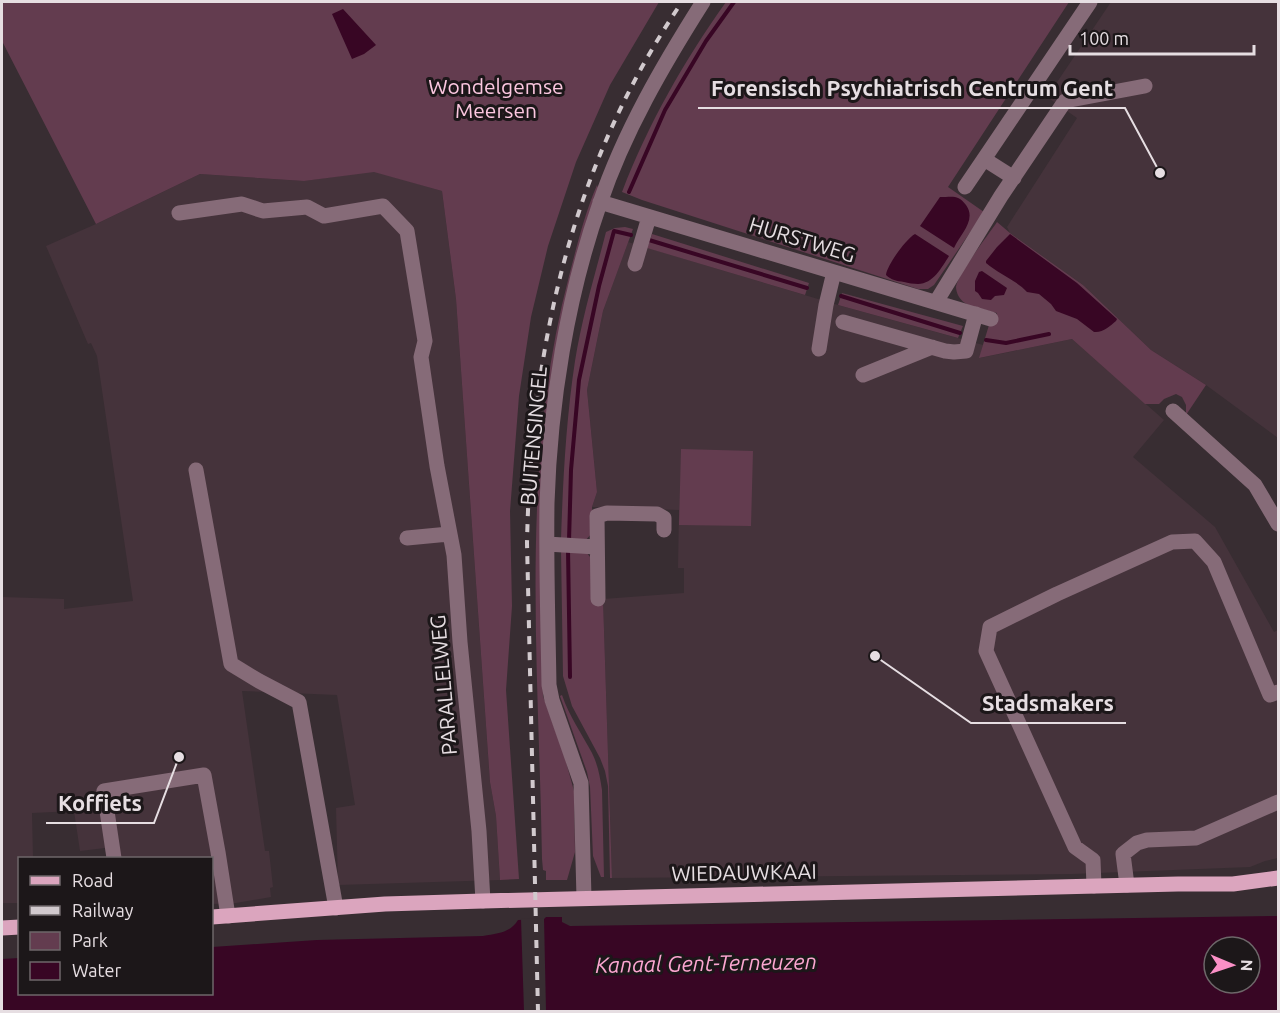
<svg xmlns="http://www.w3.org/2000/svg" width="1280" height="1013" font-family="Ubuntu,sans-serif">
<rect width="100%" height="100%" fill="#382d32"/>
<path fill="#45333b" d="M1111,2h167v436l-72,-53 -55,-35 -68,-65 -73,-52 -3,-6 70,-109 -30,-21z
M374,171l68,20 14,108 34,483 6,34 4,64 -162,5 -2,-77 19,-3 -18,-110 -95,-4 23,160h4l4,36 -3,1 1,9 -35,6 -24,1v-46h-105l-2,-10 -25,3 -6,-40 -42,2 1,45h-13l-1,45h-17v-306l62,2v10l69,-8 -36,-245 -6,-13 -3,1 -42,-98 50,-22 104,-50 104,7z
M628,242l210,63 145,40 -3,13 92,-19 92,81 -31,37 82,70 59,105 4,-2v228l-13,3 -15,6 -178,7 -460,4 -9,-279 81,-6v-25h-6l1,-58 -87,-3 5,-15 -10,-102 16,-79z"/>
<path fill="#633c4f" d="M2,2h657l-49,83 -34,77 -28,84 -17,71 -12,79 -9,115 2,95 -6,84 13,189 -19,1 -4,-64 -6,-34 -34,-483 -14,-108 -68,-19 -70,9 -104,-7 -104,50 -94,-183z
M726,2h343l-121,185 36,25 -50,73 -6,4h-10l-276,-89 -20,-8c26,-68 62,-131 104,-190z
M597,185l2,5 -29,92 -30,260 3,154 22,62 9,33 1,61 -8,28h-21v-9l-3,-1 -1,-11c-3,-194 -23,-393 27,-583 8,-30 15,-61 28,-91z
M997,222l13,11 73,52 68,65 55,35 -20,30v-10l-4,-8 -6,-3 -12,5 -5,5h-14l-73,-65 -93,19 10,-33 4,1 4,-13c-10,-3 -24,-5 -32,-10 -5,-3 -9,-10 -9,-16 1,-12 33,-53 41,-65z
M625,227l8,2 -30,82 -16,79 10,102 -5,15 1,25 -9,10 -23,-3c2,-60 5,-119 14,-178 7,-44 20,-86 31,-129l9,-4z
M652,234l157,49 -4,12 -158,-47z
M842,293l121,33 -5,12 -120,-33z
M681,449l72,2 -2,75 -72,-1z
M584,549l9,12 10,38 9,279h-2l-2,-92 -3,-15 -5,-13 -28,-52 -9,-30 -2,-126z
M562,695c7,21 20,39 30,58 6,12 8,24 10,37l2,87h-3l-8,-21 -3,-69 -3,-15 -27,-76z"/>
<path fill="#380624" fill-rule="evenodd" d="M343,9l33,36 -12,9 -12,5 -20,-45z
M940,197c12,0 18,-3 26,8 11,15 -6,29 -12,43l-34,-22z
M915,234l34,22c-7,11 -16,28 -31,28 -4,0 -10,-1 -14,-2 -7,-1 -13,-2 -18,-7 1,-10 20,-36 29,-41z
M1010,234l67,49 40,36 -1,2c-6,5 -13,12 -22,11l-17,-13 -21,-8 -5,-7 -12,-10 -12,-2c-11,-12 -28,-18 -41,-29v-2l11,-14z
M982,271l25,17 -3,7 -9,1 -4,4 -9,-1 -4,-6 -3,-2v-10l4,-9z
M1278,916v95l-1276,1v-53l17,-1 1,36h192v-47l105,-7 166,-4c15,-3 27,-3 35,-16l26,-1 2,-2h16v5l8,4zM1214,947h36v36h-36z"/>
<path fill="#382d32" d="M544,918l2,93h-22l-3,-92z"/>
<g fill="none" stroke-linecap="round" stroke-linejoin="round">
<path stroke="#380624" stroke-width="4" d="M629,192l36,-82 41,-69 28,-39
M649,240l158,48
M841,296l119,37
M986,340l20,3 43,-9
M569,541l2,-71 8,-90 20,-94 15,-55 17,4
M568,549l2,128"/>
<path stroke="#866b78" stroke-width="15" d="M1014,178l-30,-19 106,-157
M965,187l19,-28
M600,202l391,117
M179,213l63,-9 21,7 44,-4 17,9 59,-10 24,25 18,110 -4,16 16,109 17,89 6,87 19,189 4,70
M635,264l14,-47
M936,302l65,-106 64,-95 80,-15
M843,322l102,29 9,1 12,-1 10,-37
M819,349l7,-44 8,-33
M863,375l69,-28
M1173,411l82,74 23,39
M196,470l35,194 28,17 40,21 37,206
M407,538l42,-4
M547,544l49,3
M598,599l-1,-83 10,-3 50,1 7,4v12
M114,858l-10,-67 100,-16 14,77 10,64
M1127,885l-4,-31 14,-11 10,-3 49,-2 82,-36
M1094,886l-1,-26 -18,-13 -89,-196 4,-24 67,-33 115,-52 23,-1 19,21 56,133 8,-3
M584,898l-3,-115 -29,-83 -3,-15c-1,-61 -3,-122 -2,-182 3,-99 20,-206 53,-300 24,-71 63,-138 103,-201"/>
<path stroke="#dba5be" stroke-width="15" d="M212,917l173,-13 98,-3 695,-17h55l45,-6
M2,928l18,-1"/>
<path stroke="#d1c9cd" stroke-width="4" stroke-dasharray="8 8" stroke-linecap="butt" d="M538,1012l-11,-469c4,-195 44,-378 155,-541"/>
</g>
<g text-anchor="middle" stroke-width="6" stroke-linejoin="round" paint-order="stroke">
<g font-size="21" fill="#fcc7e0" stroke="#1c1719">
<text x="496" y="94">Wondelgemse<tspan x="496" dy="24">Meersen</tspan></text>
</g>
<g font-size="21" fill="#e6dee2" stroke="#1c1719">
<text transform="translate(802 240) rotate(17)" y="7">HURSTWEG</text>
<text transform="translate(534 436) rotate(-85)" y="7">BUITENSINGEL</text>
<text transform="translate(444 685) rotate(-95)" y="7">PARALLELWEG</text>
<text transform="translate(744 873) rotate(-1)" y="7">WIEDAUWKAAI</text>
</g>
<g font-size="22" font-style="italic" fill="#fca6d1" stroke="#1c1719">
<text transform="translate(706 963) rotate(-1)" y="8">Kanaal Gent-Terneuzen</text>
</g>
</g>
<path fill="none" stroke="#e6dee2" stroke-width="2" d="M1160 173L1125 108H698M875 656L971 723H1126M179 757L154 823H46"/>
<g fill="#e6dee2" stroke="#1c1719" stroke-width="2">
<circle cx="1160" cy="173" r="6"/>
<circle cx="875" cy="656" r="6"/>
<circle cx="179" cy="757" r="6"/>
</g>
<g font-size="22" text-anchor="middle" font-weight="bold" fill="#e6dee2" stroke="#1c1719" stroke-width="6" stroke-linejoin="round" paint-order="stroke">
<text x="912" y="96">Forensisch Psychiatrisch Centrum Gent</text>
<text x="1048" y="711">Stadsmakers</text>
<text x="100" y="811">Koffiets</text>
</g>
<rect width="1280" height="1013" fill="none" stroke="#e6dee2" stroke-width="6"/>
<rect x="18" y="857" width="195" height="138" fill="#1c1719" stroke="#6d6769" stroke-width="1.5"/>
<rect x="30" y="876" width="30" height="9" fill="#dba5be" stroke="#6d6769" stroke-width="1.5"/>
<text x="72" y="887" font-size="18" fill="#e6dee2">Road</text>
<rect x="30" y="906" width="30" height="9" fill="#d1c9cd" stroke="#6d6769" stroke-width="1.5"/>
<text x="72" y="917" font-size="18" fill="#e6dee2">Railway</text>
<rect x="30" y="932" width="30" height="18" fill="#633c4f" stroke="#6d6769" stroke-width="1.5"/>
<text x="72" y="947" font-size="18" fill="#e6dee2">Park</text>
<rect x="30" y="962" width="30" height="18" fill="#380624" stroke="#6d6769" stroke-width="1.5"/>
<text x="72" y="977" font-size="18" fill="#e6dee2">Water</text>
<g transform="translate(1232 965) rotate(92)"><circle r="28" fill="#1c1719" stroke="#6d6769" stroke-width="1.5"/>
<path d="M0-4.5L10 22L0 15L-10 22Z" fill="#fa8fc6"/>
<text y="-9" font-size="16" font-weight="bold" text-anchor="middle" fill="#e6dee2">N</text>
</g>
<path d="M1070 45v9h184v-9" fill="none" stroke="#e6dee2" stroke-width="3"/>
<text x="1079" y="45" font-size="18" fill="#e6dee2" stroke="#1c1719" stroke-width="4.5" paint-order="stroke">100 m</text>
</svg>
